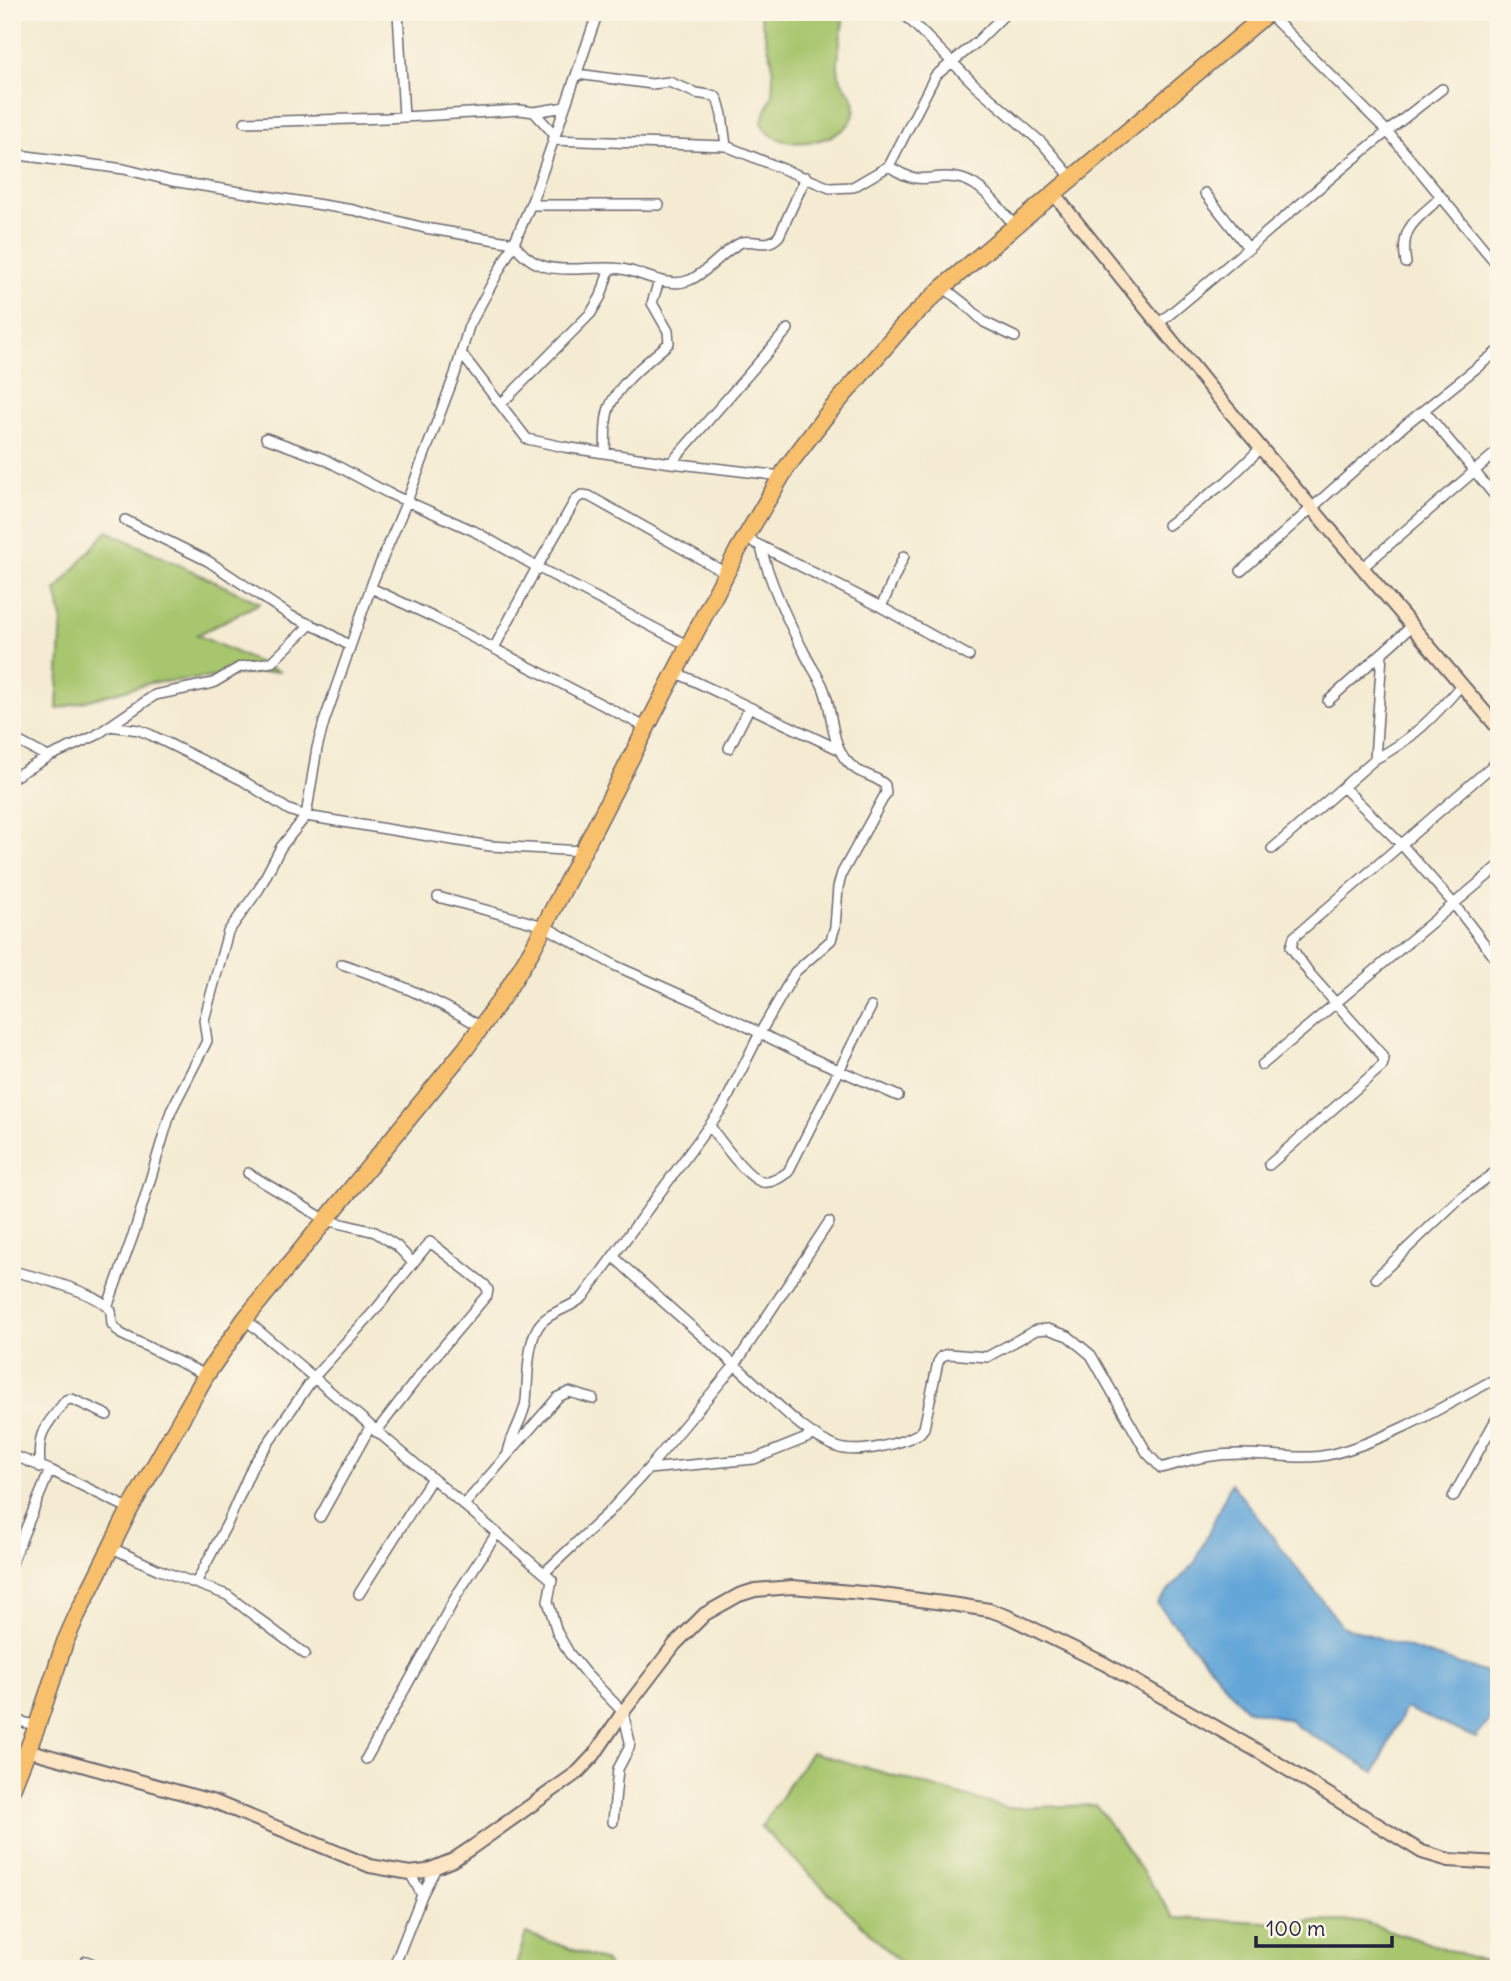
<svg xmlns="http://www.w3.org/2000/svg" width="1511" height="1981" font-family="Delius,sans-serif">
<rect width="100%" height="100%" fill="#fcf5e5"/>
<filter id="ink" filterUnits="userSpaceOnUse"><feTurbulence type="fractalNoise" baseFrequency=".0143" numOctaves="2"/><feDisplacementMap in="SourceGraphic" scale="14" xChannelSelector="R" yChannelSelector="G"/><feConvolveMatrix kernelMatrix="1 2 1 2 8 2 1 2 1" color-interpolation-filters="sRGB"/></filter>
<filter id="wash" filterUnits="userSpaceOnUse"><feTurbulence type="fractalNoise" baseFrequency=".00686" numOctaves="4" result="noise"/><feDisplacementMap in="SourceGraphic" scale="28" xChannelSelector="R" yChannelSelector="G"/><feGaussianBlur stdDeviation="1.57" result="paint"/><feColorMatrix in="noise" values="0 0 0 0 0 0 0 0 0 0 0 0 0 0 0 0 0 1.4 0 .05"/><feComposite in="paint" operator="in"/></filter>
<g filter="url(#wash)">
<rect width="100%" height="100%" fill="#f4ebd2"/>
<path fill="#a8c66e" stroke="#657454" stroke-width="2" d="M759,12h81l3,7c-1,16 -6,33 -5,49 0,15 13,22 16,33 7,33 -40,44 -63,41 -13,-2 -24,-7 -30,-19l11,-27 1,-18 -1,-17z
M107,531l153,72 -63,32 81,36 -128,12 -93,26 5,-91 -6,-28z
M811,1752l196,56 89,-3 79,113 91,4 94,-1 139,45v3h-592l-146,-142z
M526,1933l79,28 5,8h-95z"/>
<path fill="#64a6d8" stroke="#43648a" stroke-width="2" d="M1231,1483l111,143 157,51v31l-23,30 -71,-30 -30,64 -79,-46 -5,-6 -46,-11 -88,-106 38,-40z"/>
</g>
<g filter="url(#ink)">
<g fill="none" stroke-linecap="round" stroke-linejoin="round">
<g stroke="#6c6870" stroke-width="12">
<path id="street" d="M398,12l6,105
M902,12l73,73 67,58 31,36
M1489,12l10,12
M1268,13l119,118 112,136
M577,74l75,10 17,-2 27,11 19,3 3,4 4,15 4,31
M534,112l20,22
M245,122l142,-4 133,-8 14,2 31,-5
M552,140l174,6 104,42 23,-1 36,-21c34,24 43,5 73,13 22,6 39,31 53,47
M12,154l112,15 48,12 181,29 72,18 89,15
M889,166l46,-90 42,-34 30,-30
M1205,193l44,56
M530,205h129
M514,243c27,41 70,20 108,26 22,4 46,20 68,11 20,-9 32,-29 52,-38 15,-3 25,7 37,-6l27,-59
M1406,263c-7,-37 11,-43 35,-66
M943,287l23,18 18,17 31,15
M1158,324c95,-78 186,-161 284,-235
M461,353l66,86 37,8 107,16 111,13
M502,403l89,-90 10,-17 8,-26
M1424,410l75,91
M266,438l58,21 64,34 86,38 63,36 152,79
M605,452c1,-13 -1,-31 4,-44 10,-26 40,-47 60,-65l-1,-12 -16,-28 7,-22
M671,463l117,-134
M125,520l83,41 83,55 32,14 27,16
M1168,525l59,-44 34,-33
M745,538l136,69 23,-51
M1363,567l136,-117
M1241,571l164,-146 94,-75
M371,588l64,30 212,110
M881,607l88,49
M494,648l43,-81 39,-68 6,-4 7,1 137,77
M675,672l163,77
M1328,701l84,-75
M110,726l29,4 12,5 91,45 47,30 17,6 184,30 93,5
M12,738l36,19
M729,748l20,-40
M1375,759c36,-18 61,-44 87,-75
M12,778l36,-21 47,-21 60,-41 58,-12 27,-16 32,-5 39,-38
M1344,788l58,57 51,58 46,60
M1272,849l103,-90 7,-105
M438,897l106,29 72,40 92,41 90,45 100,44
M342,964c49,16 95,36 139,63
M1262,1065l237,-199
M710,1126c10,14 35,50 52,56 9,2 19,-5 26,-10l83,-165
M1269,1165l113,-99 2,-6 -3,-6 -71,-80 -19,-27 3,-10 205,-177
M248,1173l78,47 49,12 22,14 15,16
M613,1256c43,41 88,78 132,118 26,23 59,61 92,73 20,8 64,-3 83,-14l4,-5 14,-66 4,-6 7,-2 38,3 49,-27 12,-1 20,7 23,19 56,98 14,15c31,-9 53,-15 85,-14 29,0 58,7 86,0 56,-14 116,-50 167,-77
M12,1271c21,5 89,22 99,40l1,13 9,10 85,41
M1376,1278l83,-79 40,-30
M108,1305l27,-75 36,-119 36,-70 -3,-21 24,-88 31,-43 22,-42 25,-31 11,-68 7,-26 49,-141 34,-80 48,-127 14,-48 45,-83 19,-44 65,-187
M245,1319l307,261 -4,21 9,31 12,21 17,21 37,38 7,30 -1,6 -11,21 -5,53
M508,1453c3,-19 15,-33 18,-52 2,-20 1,-57 12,-74 9,-15 32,-18 45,-30l140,-190 37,-74 35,-61 36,-32 4,-13 3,-40 4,-14 44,-80 -1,-8c-12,-12 -26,-8 -40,-26 -15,-20 -12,-49 -22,-72 -5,-12 -13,-22 -18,-33 -18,-34 -34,-69 -44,-106
M12,1455l38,15 80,39
M40,1467c-3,-38 5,-39 26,-67l6,-1 35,16
M648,1469l87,-104 94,-143
M1453,1497l46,-83
M464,1505l94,-108 11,-5 24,7
M320,1517l50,-90
M110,1547l47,22 70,26 78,59
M12,1562l38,-92
M545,1572l63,-59 40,-44 106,-10 60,-24
M196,1583l32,-61 25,-57 61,-88 63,-69 53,-66 55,43 3,5 -1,5 -61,72 -50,65
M359,1594l73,-116
M12,1719l25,7
M366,1759l92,-166 39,-60
M410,1873l12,22
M86,1961l19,8
M12,1967l5,2
M393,1969l29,-74 14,-27"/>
</g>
<g stroke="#6c6870" stroke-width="16">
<path id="secondary" d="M1054,194l157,195 288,340
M27,1750l188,52 155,64 40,7 16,-2 27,-11 18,-12 107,-76 16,-17 29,-43 52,-68 30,-30 34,-19 16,-5 37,-3 83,7 83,11 31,5 20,7 96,47 156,89 161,99 27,8 50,3"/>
</g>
<g stroke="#6c6870" stroke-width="19">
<path id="highway" d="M12,1789l25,-63 28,-84 12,-27 53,-106 76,-134 39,-56 221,-271 40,-56 26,-42 206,-400 49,-83 37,-49 78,-91 41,-40 326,-275"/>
</g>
<use href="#street" stroke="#fff" stroke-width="9"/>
<use href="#secondary" stroke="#fce5c4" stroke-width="12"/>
<use href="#highway" stroke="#f8bf6c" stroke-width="16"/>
</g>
</g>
<rect width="1511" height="1981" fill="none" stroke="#fcf5e5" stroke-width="42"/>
<path d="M1256 1936v10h136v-10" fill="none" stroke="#22223b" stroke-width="3.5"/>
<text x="1266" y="1936" font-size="21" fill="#22223b" stroke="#fcf5e5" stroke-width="5" paint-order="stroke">100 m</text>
</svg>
